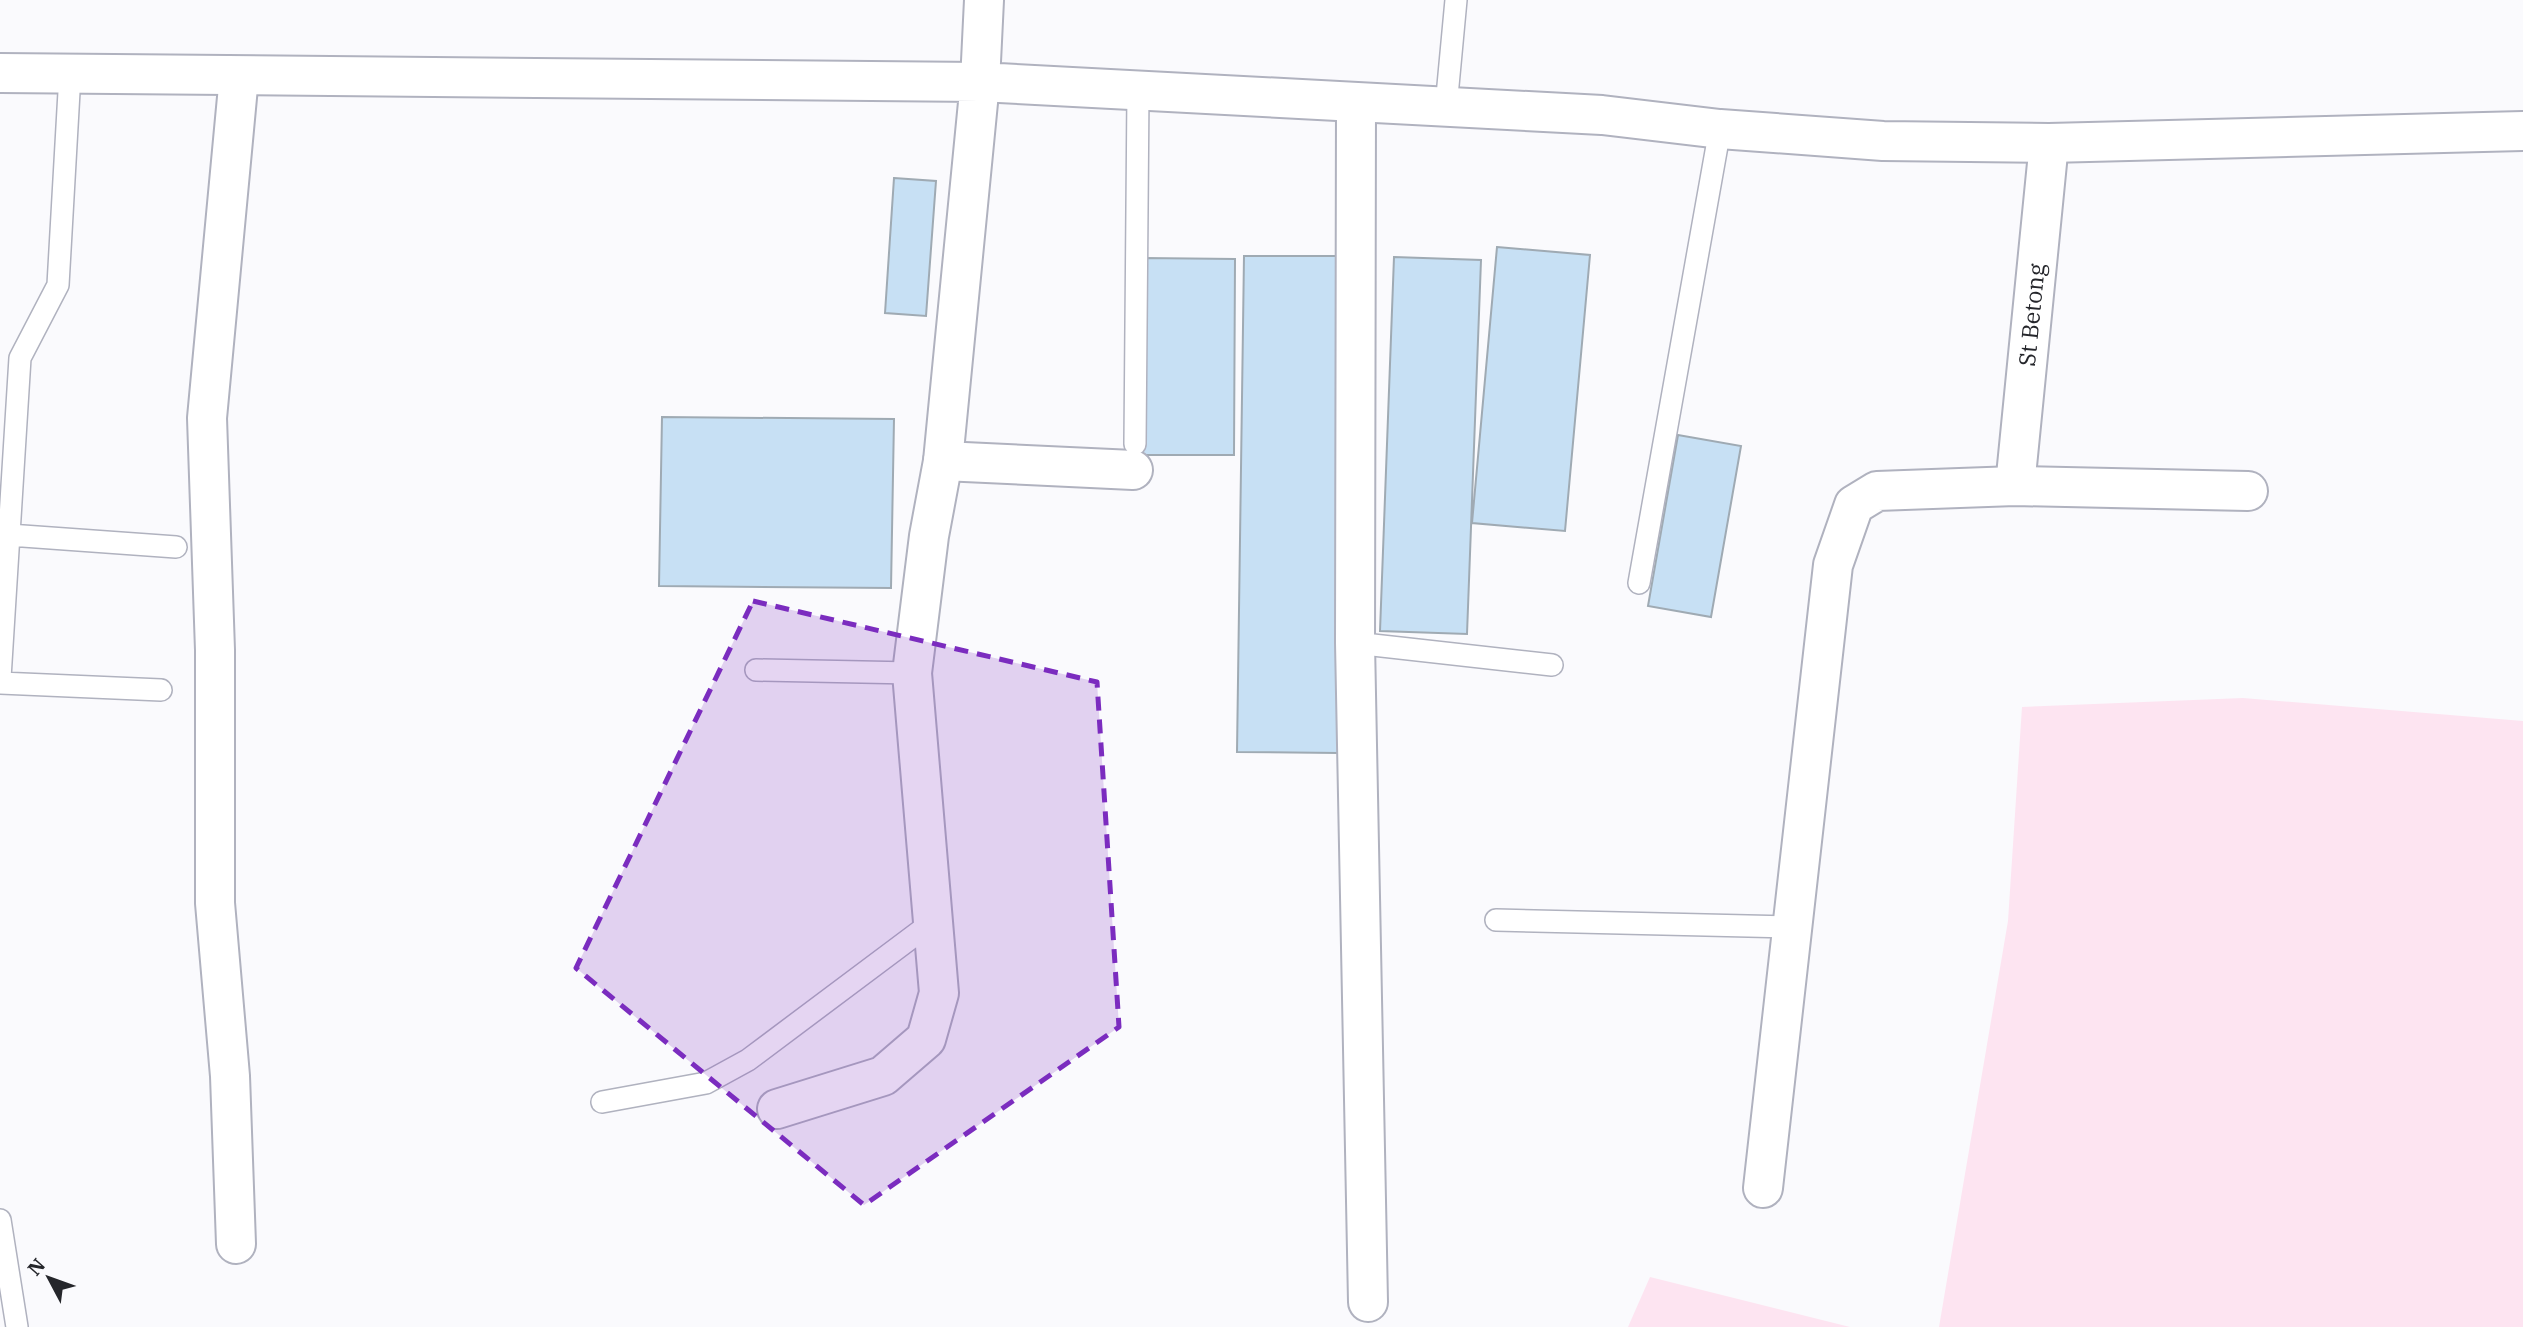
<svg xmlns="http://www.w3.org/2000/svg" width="2523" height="1327" font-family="'IBM Plex Serif',serif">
<rect width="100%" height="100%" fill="#fafafd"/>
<path fill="#fde4f1" d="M2243,698l280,23v606h-584l69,-406 14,-214z
M1650,1277l200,50h-222z"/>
<path fill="#c7e0f4" stroke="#9faab3" stroke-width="2" d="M894,178l42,3 -10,135 -41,-3z
M1497,247l93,8 -25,276 -93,-8z
M1244,256h101l-7,497 -101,-1z
M1394,257l87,3 -14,374 -87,-3z
M1144,258l91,1 -1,196h-91z
M662,417l232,2 -3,169 -232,-2z
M1678,435l63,11 -30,171 -63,-11z"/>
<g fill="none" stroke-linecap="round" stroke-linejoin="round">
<g stroke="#b0b2bf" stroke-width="24">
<path id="service" d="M1446,107l10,-107
M1135,444l3,-353
M9,535l167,12
M1639,583l81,-454
M1355,643l197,22
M756,670l156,3
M0,678l20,-320 38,-73 12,-211
M0,683l161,7
M1496,920l296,7
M602,1102l104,-19 42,-23 187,-140
M0,1220l17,107"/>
</g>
<g stroke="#b0b2bf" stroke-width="42">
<g id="minor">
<path d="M0,73l980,9 -37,379 -14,75 -17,137 27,320 -13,46 -43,37 -106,33"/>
<path d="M1356,103l-1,540 13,659"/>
<path d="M943,461l190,9"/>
<path id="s1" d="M2015,486l34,-343"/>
<path d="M1763,1188l70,-623 21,-60 23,-14 138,-5 233,5"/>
<path d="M236,1244l-6,-168 -15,-173v-253l-8,-232 32,-342"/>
</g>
</g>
<g stroke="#b0b2bf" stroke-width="42">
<path id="tertiary" d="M984,0l-4,82 622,33 118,14 163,12 166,2 474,-12"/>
</g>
<use href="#service" stroke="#fff" stroke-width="21"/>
<use href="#minor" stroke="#fff" stroke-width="38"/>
<use href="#tertiary" stroke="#fff" stroke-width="38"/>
</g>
<path fill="#7b2cbf" fill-opacity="0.2" stroke="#7b2cbf" stroke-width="5" stroke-dasharray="14 9" stroke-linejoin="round" d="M753,601l344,81 22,345 -255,178 -288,-237z"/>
<g text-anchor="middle" stroke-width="6" stroke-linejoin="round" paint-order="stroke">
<g font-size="23" fill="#25262b" stroke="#fafafd">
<text dy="8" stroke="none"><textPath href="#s1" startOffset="172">St Betong</textPath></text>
</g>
</g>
<g transform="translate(49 1278) rotate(311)" stroke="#fafafd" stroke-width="5" paint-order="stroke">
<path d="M0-5L12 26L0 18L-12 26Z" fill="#25262b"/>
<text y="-10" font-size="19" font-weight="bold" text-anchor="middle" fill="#25262b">N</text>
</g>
</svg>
